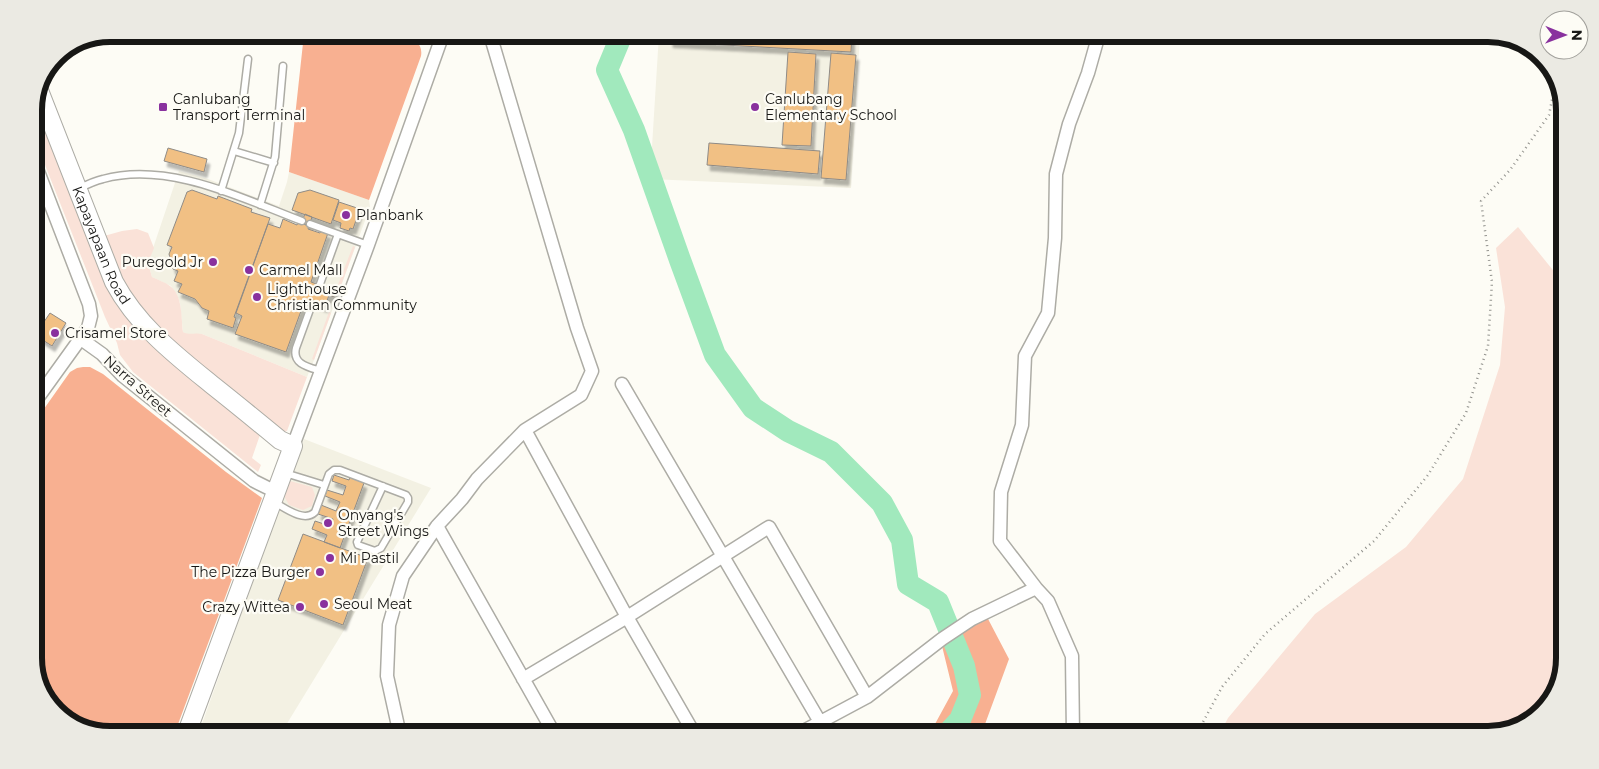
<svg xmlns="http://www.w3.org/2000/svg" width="1599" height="769" font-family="Montserrat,sans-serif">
<defs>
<filter id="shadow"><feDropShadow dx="3" dy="5.5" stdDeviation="1" flood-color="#0004"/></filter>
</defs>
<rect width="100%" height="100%" fill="#fdfcf5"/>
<path fill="#f3f1e3" d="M659,34h201l-9,154 -201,-9z
M179,171l29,8 71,27 8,-24 2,-10 80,28 1,7 -56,153 -7,17 -105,-43 -13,1 -6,-3 -3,-29 -3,-8 -6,-9 -19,-9 -4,-14z
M304,439l127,49 -151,247h-82z"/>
<path fill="#fae2d8" d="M35,104l71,180 155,148 -9,26 9,7 -3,7 -125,-100 -13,-17 -3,-12 -12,-26 -71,-180z
M1518,227l47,58v373l-8,34 -26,30 -43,13h-269l9,-17 87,-104 91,-67 57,-68 37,-114 5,-58 -9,-59z
M137,229l11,4 6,15 -6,15 4,14c6,3 13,5 18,9 13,9 11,32 13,46 9,4 11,0 19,2l105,43 -20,54 -3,1 -104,-81 -52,-57 -24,-58 18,-5z
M353,246l2,1 -16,44 -3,-1z
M329,312l2,1 -17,47 -2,-1z
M290,481l22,6 3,8 -3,11 -9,4 -14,-5 -5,-9 4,-12z"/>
<path fill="#f8b091" d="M304,34h102c9,6 17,10 15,22l-52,144 -80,-28z
M83,367h7l13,7 123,98 36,26 -88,237h-63l-34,-8 -30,-26 -13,-38v-240l36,-51 7,-4z
M987,617l22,42 -28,76h-52l24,-44 -11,-45z"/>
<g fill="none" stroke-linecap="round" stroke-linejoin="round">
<path stroke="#a1e9bd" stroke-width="22" d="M622,34l-15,36 27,60 46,130 35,95 38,53 35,23 43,21 51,51 20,37 6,44 30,18 26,64 6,29 -10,25 -14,15"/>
</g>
<path fill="#f1c084" stroke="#8f8b86" filter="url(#shadow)" d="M670,34h182l-1,18 -181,-10z
M788,52l28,2 -5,92 -29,-1z
M831,53l25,2 -10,125 -25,-2z
M709,143l111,8 -2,23 -111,-9z
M168,148l39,11 -3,13 -40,-11z
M192,190l25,9 1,-3 34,13 -1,3 19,6 -36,99 2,1 -3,10 -26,-9 2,-8 -7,-3 -7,-9 -17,-7 4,-8 -8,-3 4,-10 -5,-2 -4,-15 3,-7 -5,-2 20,-53z
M310,190l29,10 -8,24 -39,-14 6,-17z
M339,202l21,7 -7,20 -3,-1 -1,3 -9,-3 1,-5 -8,-3z
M305,214l7,3 -3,9 -8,-3z
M283,219l14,6 1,-3 11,4 -1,3 12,4 1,-2 7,2 -17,49 25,9 -2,6 -5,-2 -4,12 -20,-7 -19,52 -51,-18 7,-18 -6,-3 32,-89 12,4z
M50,313l16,10 -14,23 -17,-11z
M334,475l15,5 1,-3 14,6 -24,65 -16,-6 3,-7 -15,-6 3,-8 15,5 3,-7 -15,-5 3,-9 15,6 4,-9 -15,-6 2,-6 16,5 3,-9 -14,-5z
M325,519l7,2 -2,5 -7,-2z
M303,534l65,24 -25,67 -65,-25z"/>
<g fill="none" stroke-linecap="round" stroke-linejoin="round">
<g stroke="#adaca5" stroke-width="9">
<path id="lane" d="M234,151l40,12
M78,189c8,-4 16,-8 25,-10 65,-18 138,19 199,42
M221,191l18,-58 9,-74
M260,205l15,-48 8,-91
M310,224l58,21
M320,284l18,-50
M312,304l-16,44c-4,16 12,19 25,23
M285,473l39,12
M274,502c11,6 30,21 41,10l14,-38 5,-4h6l66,25 2,3v4l-27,46 -6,3 -17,-6 -1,-3 26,-56"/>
</g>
<g stroke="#adaca5" stroke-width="15">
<path id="street" d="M34,161l55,143 2,12 -3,12 -54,75
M81,339l21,15 21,22 131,105 22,11
M622,384l198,338
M525,430l102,187 68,118
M293,446l75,-201 75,-211
M437,526l118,209
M1036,588l-36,-47 1,-49 21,-67 3,-69 23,-43 7,-75 1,-64 13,-50 19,-51 11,-39
M523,679l104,-62 142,-90 98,170
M404,735l-6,-9 -11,-50 2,-51 14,-49 34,-50 25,-27 15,-20 48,-49 56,-35 11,-24 -15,-43 -87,-294
M796,735l71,-38 75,-58 30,-20 64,-31 12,13 24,55 1,79"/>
</g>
<g stroke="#adaca5" stroke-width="20">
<g id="secondary">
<path id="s1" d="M40,93l74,189c23,43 60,72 97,102 24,19 46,37 69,56l13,6 -107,289"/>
</g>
</g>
<path stroke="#92928d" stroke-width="2.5" stroke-dasharray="1 4" stroke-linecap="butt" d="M1196,735l26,-48 43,-53 109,-93 54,-66 38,-62 22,-67 4,-64 -11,-81 29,-31 39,-55 7,-36"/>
<use href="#lane" stroke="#fff" stroke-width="6"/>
<use href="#street" stroke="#fff" stroke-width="12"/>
<use href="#secondary" stroke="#fff" stroke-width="18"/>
</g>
<g fill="#89319e" stroke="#fdfcf5" stroke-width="2">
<rect x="158" y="102" width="10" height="10" rx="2.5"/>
<circle cx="755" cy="107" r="5"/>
<circle cx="346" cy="215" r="5"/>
<circle cx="213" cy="262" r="5"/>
<circle cx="249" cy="270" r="5"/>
<circle cx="257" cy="297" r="5"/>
<circle cx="55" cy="333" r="5"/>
<circle cx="328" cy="523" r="5"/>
<circle cx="330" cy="558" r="5"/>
<circle cx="320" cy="572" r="5"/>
<circle cx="324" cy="604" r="5"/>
<circle cx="300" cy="607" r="5"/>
</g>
<g text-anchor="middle" stroke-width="4.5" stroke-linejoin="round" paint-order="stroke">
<g font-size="14" fill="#171715" stroke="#fdfcf5" text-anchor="start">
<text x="173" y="104">Canlubang<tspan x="173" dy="16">Transport Terminal</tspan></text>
<text x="765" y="104">Canlubang<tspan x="765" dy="16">Elementary School</tspan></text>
<text x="356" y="220">Planbank</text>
<text x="203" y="267" text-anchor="end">Puregold Jr</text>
<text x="259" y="275">Carmel Mall</text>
<text x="267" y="294">Lighthouse<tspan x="267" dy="16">Christian Community</tspan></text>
<text x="65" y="338">Crisamel Store</text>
<text x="338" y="520">Onyang's<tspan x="338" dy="16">Street Wings</tspan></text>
<text x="340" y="563">Mi Pastil</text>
<text x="310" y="577" text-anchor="end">The Pizza Burger</text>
<text x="334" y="609">Seoul Meat</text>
<text x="290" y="612" text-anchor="end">Crazy Wittea</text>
</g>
<g font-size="14" fill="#171715" stroke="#fdfcf5">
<text dy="5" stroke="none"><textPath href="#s1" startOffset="164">Kapayapaan Road</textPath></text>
<text transform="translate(138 386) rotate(41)" y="5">Narra Street</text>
</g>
</g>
<path d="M0 0H1599V769H0ZM110 42H1488A68 68 0 0 1 1556 110V658A68 68 0 0 1 1488 726H110A68 68 0 0 1 42 658V110A68 68 0 0 1 110 42Z" fill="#ebeae3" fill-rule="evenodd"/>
<path fill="none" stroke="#171715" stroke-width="6" d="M110 42H1488A68 68 0 0 1 1556 110V658A68 68 0 0 1 1488 726H110A68 68 0 0 1 42 658V110A68 68 0 0 1 110 42Z"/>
<g transform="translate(1564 35) rotate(91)"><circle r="24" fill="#fdfcf5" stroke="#a1a09b"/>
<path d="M0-4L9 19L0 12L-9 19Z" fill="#89319e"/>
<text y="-8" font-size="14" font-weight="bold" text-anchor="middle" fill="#171715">N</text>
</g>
</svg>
